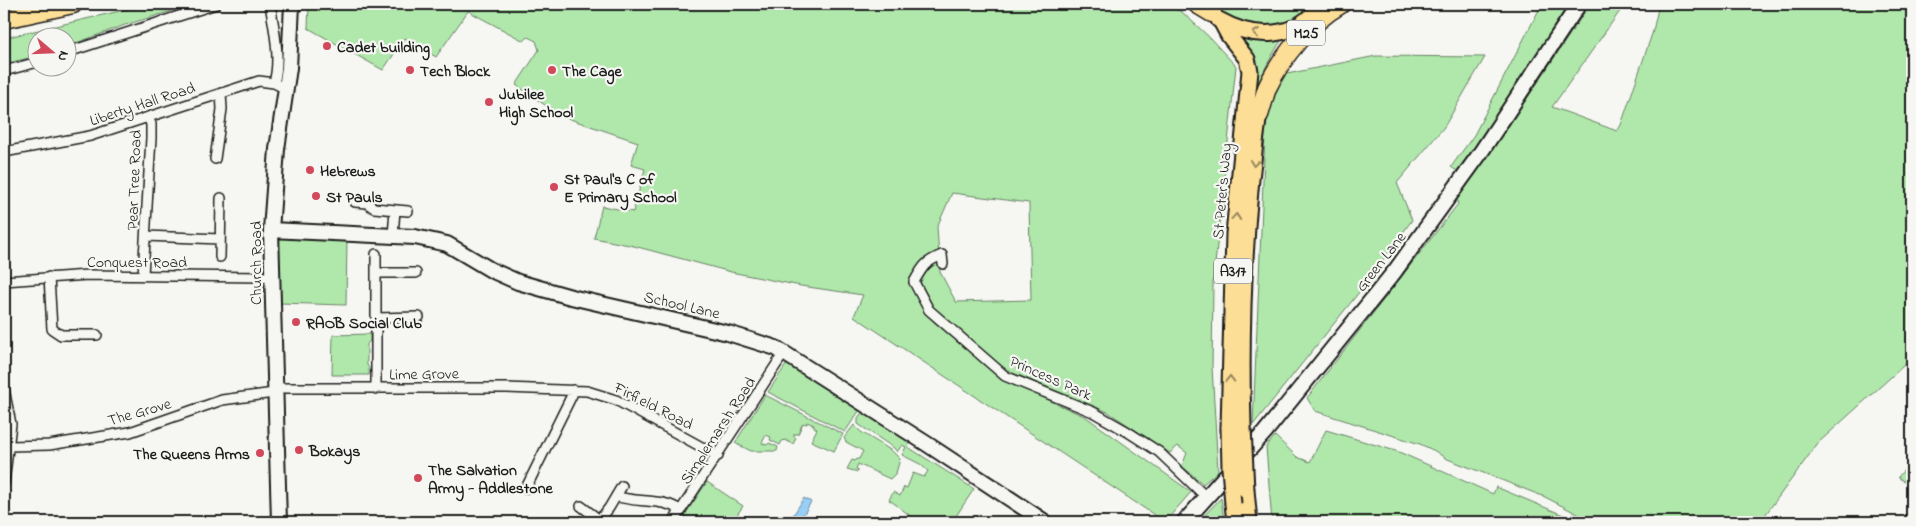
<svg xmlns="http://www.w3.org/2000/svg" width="1916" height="526" font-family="'Indie Flower',sans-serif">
<rect width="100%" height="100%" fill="#f6f6f2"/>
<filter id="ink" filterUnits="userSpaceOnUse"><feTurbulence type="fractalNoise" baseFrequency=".02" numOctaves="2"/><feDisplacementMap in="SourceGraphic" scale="10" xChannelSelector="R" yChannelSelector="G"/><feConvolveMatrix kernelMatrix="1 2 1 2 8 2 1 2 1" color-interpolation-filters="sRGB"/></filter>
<g filter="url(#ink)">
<path fill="#b0e8ab" stroke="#668264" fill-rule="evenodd" d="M150,4h45l-70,21 -57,21v-8h-30l-1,18 -33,8v-26z
M309,4h853l20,8 26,24 28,30 -23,217 -1,84 6,104 -15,13 -21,-18 5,-13 -9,-7 -8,7 -62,-41 -98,-40 -58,-40 -19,-11 67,57 86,39 105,75 -26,30 -311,-206 9,-21 -62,-9 -70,-14 -97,-26 -40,-8 8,-32 31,6 12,-43 -14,-4 7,-23 -77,-26 -45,-31 23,-35 -3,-9 -8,-4 -4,4 -56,-30 -32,46 -31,-19 -22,32 -75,-42zM952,193l77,10 2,97 -75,2 -16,-30 -3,-45z
M1216,4h96l-4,6 -24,15 -39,2 -23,-14z
M1542,4h27l-79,122 -33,45 -6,-4 23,-32z
M1590,4h35l-73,103 65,24 4,-6 32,-94 6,-27h253v354l-94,85 -58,79h-167l-48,-25 -100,-39 -10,-7 -15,-7 -105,-33 -8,-13 151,-194 -2,-6 54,-74z
M1235,35l48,3c-12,18 -21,34 -27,55l-4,1z
M1376,56l109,1 -41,70 -47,56 15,37 -44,61 -115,144 12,-292 6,-38 6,-19z
M279,234l68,4 -1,67 -67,-2z
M370,334v7l-3,3v21l2,3v7h-37l1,-40z
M786,365h6l69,43 -16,24 -77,-40z
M765,395l78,39 -9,17 -23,-10 6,-12 -3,-2v-2l-7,-3v2l-4,-1 -5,11h-4v3l2,1 -3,6 -8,-4 -3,1 -2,4 -10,-5 1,-3 -5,-2 -4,8 5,2 2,-2 9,4 -1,4h-26l-16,-8z
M864,410l45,30 -1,7 66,42 -22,33c-9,0 -20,2 -29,0 -11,-2 -23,-16 -34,-22l4,-8 7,4 4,-9 3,1 6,-15 11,4 4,-6 -8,-7 -18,-9 4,-8 -4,-2 -5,7 -3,-4 -36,-24v-6z
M854,425l7,7 31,19 8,8 -4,14 -6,6 -32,-15 -2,5 2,1v2l-11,-3 5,-9 3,1 2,-2h2l4,-8 -17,-9 -2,-4z
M1326,430l73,22 94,42 3,-7 84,35h-308l-6,-75 9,-11 22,21 13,5z
M1912,461v27l-14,-11z
M707,482l36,24 -11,16h-52z
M1221,498l3,24h-26z"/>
<path fill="#97cff6" stroke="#66879f" d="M804,498l7,4 -12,20h-10z"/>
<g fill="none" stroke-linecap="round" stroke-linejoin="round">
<g stroke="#1c1c1c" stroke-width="12">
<path id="street" d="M270,4c4,25 11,54 4,79
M68,52l148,-48
M4,71l34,-9
M4,152l86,-16 169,-55 15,2 12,6
M215,159l7,-50 -1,-16
M355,202l12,1 7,5 34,3
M146,236l74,3
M393,236l2,-26
M220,257l1,-59
M943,264l-1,-9c-17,7 -19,11 -28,27l15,28 76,66 88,36 35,20 31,20 47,45
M376,273h40
M143,275l8,-137v-14l-3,-7
M49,277l3,52 9,6h36
M4,281l84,-6 183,2
M376,318l43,-1
M274,388h232l81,3 29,9 102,56
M4,389l7,35 -7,59
M376,389v-135
M9,446l40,-1 81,-13 92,-32 52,-7
M526,488l46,-93 1,-5
M616,496c21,8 47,1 65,15
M581,506l16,12
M593,522l9,-5 7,-9 13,-22
M673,522l111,-169"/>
</g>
<g stroke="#1c1c1c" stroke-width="18">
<path id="secondary" d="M271,230l144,7 32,7 44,26 27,12 53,15 157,36 48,15 151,96 118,78
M279,522l-8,-292 6,-81 12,-81 3,-64
M1184,522l81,-90 130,-161 84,-116 100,-151"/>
</g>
<g stroke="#1c1c1c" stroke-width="19">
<path id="primary" d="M1219,20c35,20 78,20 102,-16
M1221,21l8,15 18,23 3,12 -16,163 -5,194
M1243,427c-3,-106 2,-218 17,-322
M1246,490l3,32
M1233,504l2,18"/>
</g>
<g stroke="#1c1c1c" stroke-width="21">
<path id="highway" d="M1197,4l15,9
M4,19l69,-15
M1259,115c3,-9 5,-18 8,-27 15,-32 43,-66 74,-84"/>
</g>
<use href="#street" stroke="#f6f6f2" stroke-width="9"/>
<use href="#secondary" stroke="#f6f6f2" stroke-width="14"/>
<use href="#primary" stroke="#fdde96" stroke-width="15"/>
<use href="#highway" stroke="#fdde96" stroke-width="18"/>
<g stroke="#1c1c1c" stroke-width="19" stroke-linecap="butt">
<path id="primary-bridge" d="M1243,427l3,63
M1229,428l1,40 3,36"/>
</g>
<use href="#primary-bridge" stroke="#fdde96" stroke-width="15"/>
</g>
<defs><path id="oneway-chevron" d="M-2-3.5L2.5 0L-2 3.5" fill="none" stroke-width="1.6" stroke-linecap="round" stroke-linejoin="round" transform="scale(1.25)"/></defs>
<g stroke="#98875f">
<use href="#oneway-chevron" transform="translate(1256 33) rotate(-173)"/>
<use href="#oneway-chevron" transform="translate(1254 163) rotate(96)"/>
<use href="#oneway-chevron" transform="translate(1236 217) rotate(-85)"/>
<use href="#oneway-chevron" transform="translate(1230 379) rotate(-89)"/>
</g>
</g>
<g fill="#d1495b" stroke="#f6f6f2" stroke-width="2">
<circle cx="327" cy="46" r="5"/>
<circle cx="410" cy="70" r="5"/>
<circle cx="552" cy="70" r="5"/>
<circle cx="489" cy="102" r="5"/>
<circle cx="310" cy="170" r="5"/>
<circle cx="554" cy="187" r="5"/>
<circle cx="316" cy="196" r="5"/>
<circle cx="296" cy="322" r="5"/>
<circle cx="299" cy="450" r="5"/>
<circle cx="260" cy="453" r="5"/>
<circle cx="418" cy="478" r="5"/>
</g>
<g text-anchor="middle" stroke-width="4.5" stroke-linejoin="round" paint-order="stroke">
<g fill="#f6f6f2" stroke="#5d5d5c" stroke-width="1">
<rect x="1287" y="20.5" width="38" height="25" rx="4"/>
<rect x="1214" y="258.5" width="38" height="25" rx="4"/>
</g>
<g font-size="15" font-weight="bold" fill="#1c1c1c">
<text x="1306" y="38">M25</text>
<text x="1233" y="276">A317</text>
</g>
<g font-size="16" font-weight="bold" fill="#1c1c1c" stroke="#f6f6f2" text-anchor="start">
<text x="337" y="52">Cadet building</text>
<text x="420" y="76">Tech Block</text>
<text x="562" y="76">The Cage</text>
<text x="499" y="99">Jubilee<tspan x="499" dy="18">High School</tspan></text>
<text x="320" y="176">Hebrews</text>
<text x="564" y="184">St Paul's C of<tspan x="564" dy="18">E Primary School</tspan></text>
<text x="326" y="202">St Pauls</text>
<text x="306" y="328">RAOB Social Club</text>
<text x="309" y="456">Bokays</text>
<text x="250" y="459" text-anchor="end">The Queens Arms</text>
<text x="428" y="475">The Salvation<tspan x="428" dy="18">Army - Addlestone</tspan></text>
</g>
<g font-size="16" fill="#1c1c1c" stroke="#f6f6f2">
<text transform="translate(142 103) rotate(-18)" y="6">Liberty Hall Road</text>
<text transform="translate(133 180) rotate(-88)" y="6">Pear Tree Road</text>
<text transform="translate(1221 191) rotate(-85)" y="6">St Peter's Way</text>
<text x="137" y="267">Conquest Road</text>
<text transform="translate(1380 261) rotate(-52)" y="6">Green Lane</text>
<text transform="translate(255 263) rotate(-90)" y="6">Church Road</text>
<text transform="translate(682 304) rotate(13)" y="6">School Lane</text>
<text transform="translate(424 373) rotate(-1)" y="6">Lime Grove</text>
<text transform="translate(1051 377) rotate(24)" y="6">Princess Park</text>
<text transform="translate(654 405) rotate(27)" y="6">Firfield Road</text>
<text transform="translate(139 411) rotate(-16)" y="6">The Grove</text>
<text transform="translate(717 430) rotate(-57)" y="6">Simplemarsh Road</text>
</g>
</g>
<rect width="1916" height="526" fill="none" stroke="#f6f6f2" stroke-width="20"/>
<rect x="10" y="10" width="1896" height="506" fill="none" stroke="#1c1c1c" stroke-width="2" filter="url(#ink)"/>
<g transform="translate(52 52) rotate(109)"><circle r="24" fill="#f6f6f2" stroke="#9f9f9c"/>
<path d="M0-4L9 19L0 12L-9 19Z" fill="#d1495b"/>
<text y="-8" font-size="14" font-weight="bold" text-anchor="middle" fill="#1c1c1c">N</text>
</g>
</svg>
